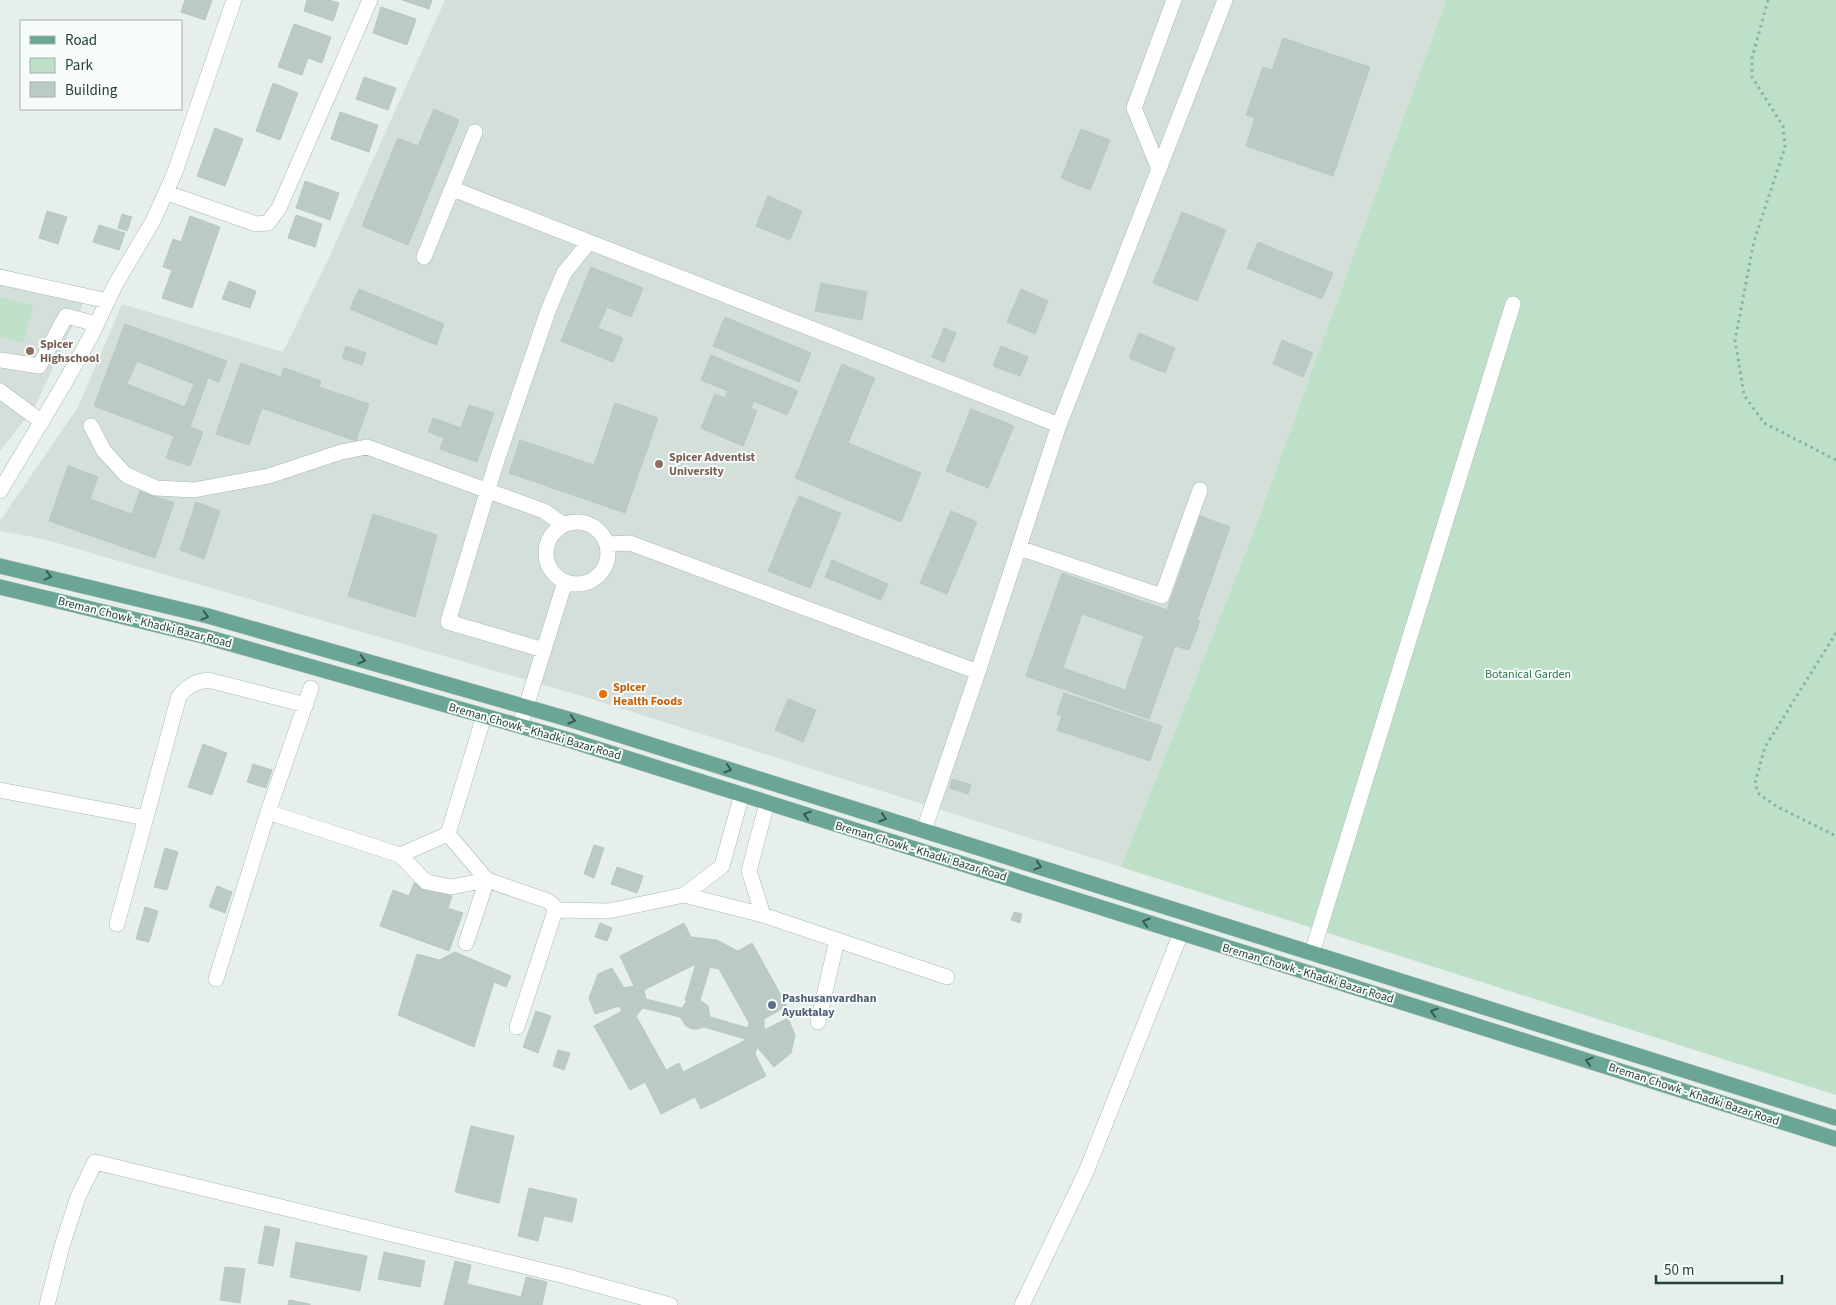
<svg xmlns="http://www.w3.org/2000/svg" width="1836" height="1305" font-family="'Source Sans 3',sans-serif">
<rect width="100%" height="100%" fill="#e6efeb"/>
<path fill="#d4dfda" d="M445,0h1001l-195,539 -130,328 -536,-170 -542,-158 -43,-8v-10l78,-114 44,-103 161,48 43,-88z
M0,268l87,27 -53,113 -34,43z"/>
<path fill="#bfe0c8" d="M1446,0h390v1095l-715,-228 130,-328z
M0,297l33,9 -10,37 -23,-6z"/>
<path fill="#bbcac4" stroke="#b8c9c2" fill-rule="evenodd" d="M185,0h27l-7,20 -24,-8z
M307,0h22l10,3 -6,18 -29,-10z
M402,0h30l-3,9z
M381,7l35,12 -9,26 -34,-12z
M294,24l37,13 -9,26 -14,-5 -6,17 -24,-8z
M1283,38l87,29 -37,109 -87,-30 9,-28 -9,-3 17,-48 9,3z
M364,77l32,11 -8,22 -32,-11z
M273,83l25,10 -18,47 -24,-9z
M434,109l25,11 -51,125 -46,-19 36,-88 20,8z
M340,112l38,13 -9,27 -38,-13z
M215,128l28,11 -18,47 -28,-10z
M1081,129l29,11 -20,50 -29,-12z
M305,181l34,12 -9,27 -34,-12z
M768,196l34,15 -12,29 -34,-14z
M47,211l20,6 -9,27 -19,-6z
M1182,212l44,18 -29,71 -44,-18z
M122,214l10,3 -5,14 -9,-3z
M296,215l26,9 -7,23 -27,-9z
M190,216l30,11 -28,81 -30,-10 10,-28 -9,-3 10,-28 8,3z
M99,225l26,8 -6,17 -26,-8z
M1258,242l75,31 -11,26 -75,-31z
M591,267l52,21 -12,29 -24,-10 -9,21 25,10 -10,24 -52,-21z
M229,281l27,10 -6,17 -28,-9z
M821,283l46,9 -5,28 -47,-9z
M359,289l85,35 -8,21 -86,-36z
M1021,289l27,12 -13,33 -28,-12z
M725,317l86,36 -12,29 -86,-36z
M125,324l102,37 -8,21 -11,-4 -18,49 13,5 -13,34 -24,-8 8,-22 -80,-30zM137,361l57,23 -9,23 -58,-23z
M944,328l12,5 -12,29 -12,-5z
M1139,333l36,15 -10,25 -36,-15z
M1282,340l31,13 -10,24 -30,-13z
M346,346l20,7 -4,12 -20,-7z
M1001,346l27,11 -8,19 -27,-10z
M711,355l87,36 -11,24 -33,-14 -3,7 6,3 -14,35 -42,-18 14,-34 10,4 3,-7 -27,-11z
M241,363l40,14 3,-9 37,13 -2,6 50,17 -13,37 -94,-33 -13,37 -33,-11z
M842,364l33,14 -27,65 73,30 -20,49 -106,-44z
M615,403l43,15 -33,95 -116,-40 11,-33 74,25z
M469,405l25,8 -17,49 -37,-13 4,-11 -16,-6 5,-14 28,10z
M971,409l43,17 -26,62 -42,-17z
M68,466l30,11 -8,22 42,15 8,-23 34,12 -19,55 -106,-37z
M799,496l42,17 -31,75 -42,-17z
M196,502l24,9 -16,48 -24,-9z
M951,511l26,11 -30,72 -27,-11z
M373,514l64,21 -22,82 -67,-21z
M1200,516l30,11 -33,93 3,1 -11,29 -14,-4 -26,73 -123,-43 36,-103 105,37zM1082,614l62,22 -19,54 -62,-22z
M832,560l56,24 -7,16 -56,-23z
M1064,693l98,33 -12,35 -93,-31 5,-14 -5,-2z
M788,699l28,11 -13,32 -28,-12z
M203,744l24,9 -15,42 -24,-8z
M253,764l19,6 -6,18 -19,-6z
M952,779l19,6 -3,9 -18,-6z
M594,845l10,3 -10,30 -10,-4z
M165,848l13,4 -11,38 -13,-3z
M617,867l26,9 -6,17 -26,-9z
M414,883l38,13 -4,12 15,5 -14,38 -69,-25 13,-36 16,6z
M217,886l15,6 -7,21 -16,-6z
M145,907l13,4 -9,31 -13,-3z
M1014,912l8,2 -2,9 -9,-3z
M600,923l12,5 -5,13 -12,-4z
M684,923l7,14 26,3 21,11 14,-8 35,63 -23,13v11l24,-12 7,17 -4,18 -17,14 -17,-20 -2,7 11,22 -65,33 -6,-12 -34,17 -16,-32 -15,8 -36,-64 28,-15 -3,-5 -24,8 -6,-16 9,-24 14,-6 12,20 10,-2 -14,-30zM696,964l-11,36 2,1 -5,7 -36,-9 -2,-9zM710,967l9,2 30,54 -1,5 -38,-11 -2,-11 -8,-6zM643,1008l37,9 6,9 6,3h6l6,-2 41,12 -1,2 -61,31 -4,-9 -13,7 -30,-54z
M455,952l56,24 -5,11 -12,-5 -20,65 -76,-32 19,-61 22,6z
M536,1011l15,5 -13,37 -15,-6z
M558,1050l12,3 -6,17 -11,-4z
M471,1126l43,10 -15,67 -44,-11z
M529,1188l48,11 -5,23 -28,-6 -6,25 -20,-5z
M265,1226l15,3 -7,37 -15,-3z
M296,1242l71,14 -7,35 -70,-14z
M384,1252l41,9 -5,26 -42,-8z
M455,1261l16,4 -4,19 54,13 5,-20 21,5 -5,23h-98z
M225,1267l20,2 -5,34 -20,-3z
M289,1300l21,4v1h-22z"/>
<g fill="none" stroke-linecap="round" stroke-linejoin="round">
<g stroke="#a8b8b2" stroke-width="16">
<path id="minor" d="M1159,169l-25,-61 40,-108
M453,189l606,236
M167,193l89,31 12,-1 11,-15 91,-208
M424,257l51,-125
M0,277l108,24
M0,360l39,6 27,-50 31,8
M0,391l42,31
M91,426l13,25 22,24 30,13 38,2 75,-14 72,-24 26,-5 177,64 20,14
M0,491l64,-107 27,-48 24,-51 38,-64 22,-49 59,-172
M546 553a31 31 0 1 1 62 0a31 31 0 1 1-62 0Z
M607,544l23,-1 348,129
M1019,548l143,48 38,-106
M544,650l-96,-28 48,-159 52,-152 16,-38 25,-31
M520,726l45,-144
M0,790l146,28
M268,812l132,43 48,-21 36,-118
M924,830l54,-158 81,-247 166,-425
M448,834l39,46 61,21 6,5v8l-37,113
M400,855l26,27 25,5 36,-7 -21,63
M684,895l79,20 -14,-44 18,-68
M555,910l54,1 75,-16 38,-29 20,-72
M763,915l184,62
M117,924l62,-228c8,-10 16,-14 29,-16l98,25
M1312,953l201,-649
M216,979l52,-167 43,-124
M818,1022l19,-82
M47,1305l15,-59 16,-49 17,-35 470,114 105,29
M1022,1305l64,-133 95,-239"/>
</g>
<g stroke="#c2cac8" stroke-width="16">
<path id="major" d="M0,566l208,50 367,105 1261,397
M0,587l203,49 366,104 1267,399"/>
</g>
<path stroke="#86b3a5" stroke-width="3" stroke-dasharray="2.5 4" stroke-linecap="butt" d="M1768,0l-16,58v19l31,49 2,21 -31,94 -19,99 9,55 20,28 72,37
M1836,633l-71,114 -10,36 4,11 17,12 60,30"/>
<use href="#minor" stroke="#fff" stroke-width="15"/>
<use href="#major" stroke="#6aa596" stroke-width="15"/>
</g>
<defs><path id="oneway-chevron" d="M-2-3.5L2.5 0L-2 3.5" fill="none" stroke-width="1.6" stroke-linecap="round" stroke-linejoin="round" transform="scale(1.25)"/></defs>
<g stroke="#365b51">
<use href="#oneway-chevron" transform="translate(48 576) rotate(14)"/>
<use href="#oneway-chevron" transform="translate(205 616) rotate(15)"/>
<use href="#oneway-chevron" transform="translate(362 660) rotate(16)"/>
<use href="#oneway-chevron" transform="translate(572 720) rotate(17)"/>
<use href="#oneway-chevron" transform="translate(728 769) rotate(17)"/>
<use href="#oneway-chevron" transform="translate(807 815) rotate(-163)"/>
<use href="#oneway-chevron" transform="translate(883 818) rotate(17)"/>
<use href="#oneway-chevron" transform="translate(1038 866) rotate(17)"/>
<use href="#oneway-chevron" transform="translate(1146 922) rotate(-163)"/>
<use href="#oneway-chevron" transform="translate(1434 1012) rotate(-163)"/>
<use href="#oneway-chevron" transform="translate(1589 1061) rotate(-163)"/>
</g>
<g fill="#8d6e63" stroke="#f7fbf9" stroke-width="2">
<circle cx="30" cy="351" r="5"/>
<circle cx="659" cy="464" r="5"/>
</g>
<circle fill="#e8710a" stroke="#f7fbf9" stroke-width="2" cx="603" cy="694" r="5"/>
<circle fill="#5c6f8a" stroke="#f7fbf9" stroke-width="2" cx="772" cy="1005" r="5"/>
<g text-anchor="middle" stroke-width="4" stroke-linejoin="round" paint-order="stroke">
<g font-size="12" font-weight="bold" fill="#785e54" stroke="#f7fbf9" text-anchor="start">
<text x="40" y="348">Spicer<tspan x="40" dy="14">Highschool</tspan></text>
<text x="669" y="461">Spicer Adventist<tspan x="669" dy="14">University</tspan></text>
</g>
<g font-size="12" fill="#24423a" stroke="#f7fbf9">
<text transform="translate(145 622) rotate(14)" y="4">Breman Chowk - Khadki Bazar Road</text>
<text transform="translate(535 731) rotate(16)" y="4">Breman Chowk - Khadki Bazar Road</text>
<text transform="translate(921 851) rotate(17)" y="4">Breman Chowk - Khadki Bazar Road</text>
<text transform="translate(1308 973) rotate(17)" y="4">Breman Chowk - Khadki Bazar Road</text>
<text transform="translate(1694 1094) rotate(18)" y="4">Breman Chowk - Khadki Bazar Road</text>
</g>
<g font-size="12" fill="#2d7a4b" stroke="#f7fbf9">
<text x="1528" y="678">Botanical Garden</text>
</g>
<g font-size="12" font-weight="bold" fill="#c56008" stroke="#f7fbf9" text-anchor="start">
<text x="613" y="691">Spicer<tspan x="613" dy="14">Health Foods</tspan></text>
</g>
<g font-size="12" font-weight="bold" fill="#4e5e75" stroke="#f7fbf9" text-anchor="start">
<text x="782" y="1002">Pashusanvardhan<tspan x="782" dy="14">Ayuktalay</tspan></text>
</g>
</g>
<rect x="20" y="20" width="162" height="90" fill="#f7fbf9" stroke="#a3b1ad"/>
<rect x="30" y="36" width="25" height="8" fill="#6aa596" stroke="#a3b1ad"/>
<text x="65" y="45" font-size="15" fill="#24423a">Road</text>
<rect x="30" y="58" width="25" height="15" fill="#bfe0c8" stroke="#a3b1ad"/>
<text x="65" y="70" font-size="15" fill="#24423a">Park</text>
<rect x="30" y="82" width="25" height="15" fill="#bbcac4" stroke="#a3b1ad"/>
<text x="65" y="95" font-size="15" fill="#24423a">Building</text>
<path d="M1656 1275v8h126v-8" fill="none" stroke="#24423a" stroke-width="2.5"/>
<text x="1664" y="1275" font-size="15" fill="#24423a" stroke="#f7fbf9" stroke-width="4" paint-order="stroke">50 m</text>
</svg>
